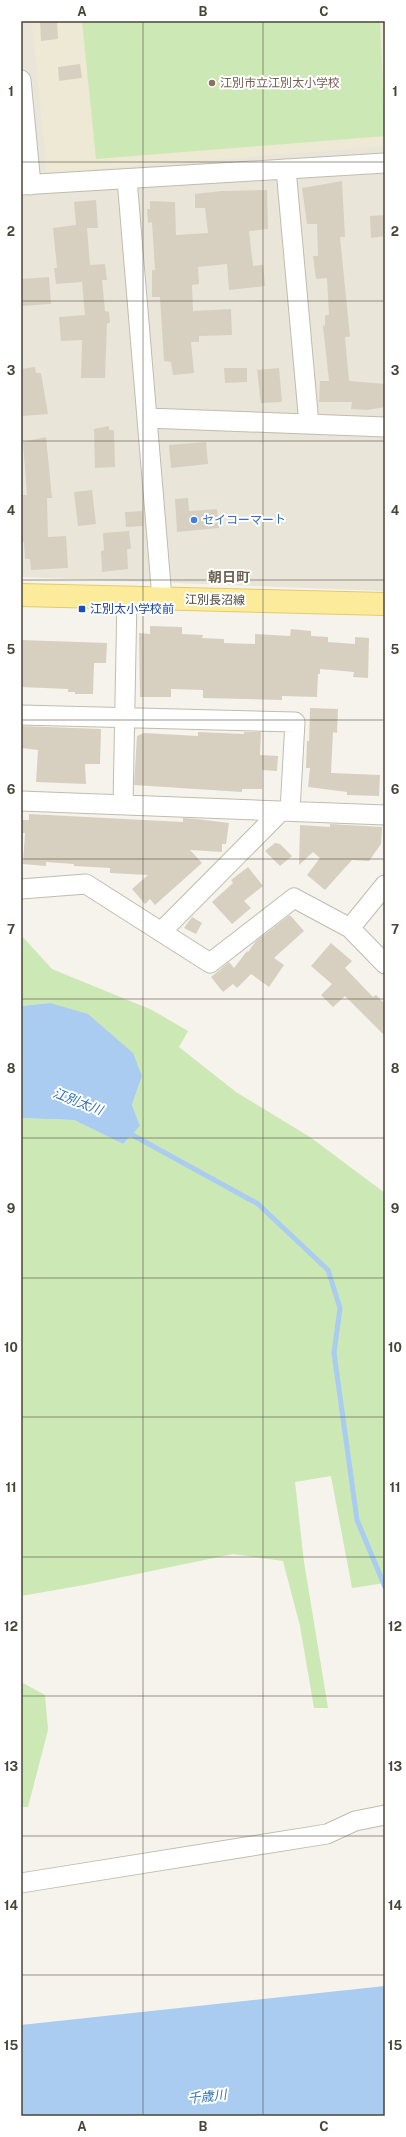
<svg xmlns="http://www.w3.org/2000/svg" width="406" height="2137" font-family="'Public Sans','Noto Sans JP',sans-serif">
<rect width="100%" height="100%" fill="#f5f3eb"/>
<path fill="#e9e5d9" d="M21,21h364v570l-364,-14z"/>
<path fill="#eee9d5" d="M32,21h353v125l-338,27z"/>
<path fill="#cce8b5" d="M82,21h298l5,115 -289,23z
M21,935l31,34 100,41 36,21 -9,16 57,45 74,45 75,56v390l-33,5 -21,-112 -36,6 9,80 24,146h-14l-14,-82 -17,-65 -50,-7 -149,31 -63,11v-478l53,2 49,24 17,-18 -8,-21 10,-29 -92,-73 -29,3z
M21,1682l24,13 3,35 -20,77h-7z"/>
<path fill="#a9ccf0" d="M50,1003l38,11 45,39 9,23 -10,29 8,21 -17,18 -49,-24 -53,-2v-112z
M385,1986v130h-364v-91z"/>
<g fill="none" stroke-linecap="round" stroke-linejoin="round">
<path stroke="#a9ccf0" stroke-width="5" d="M127,1132l131,72 70,66 12,38 -6,45 23,167 28,67"/>
</g>
<path fill="#d7d0c0" d="M40,21h17l1,18 -17,2z
M80,64l2,14 -23,3 -1,-14z
M342,181l3,56h-5l10,100h-5l4,44 36,3v23l-18,3 -16,-1 1,-7h-33l1,-21h9l-6,-55 2,-1v-10h4l-2,-37 -11,1 -3,-23h5l-1,-32h-10l-5,-36z
M267,190l1,39 -19,2 4,35 10,-1 2,21 -36,4 -2,-26 -29,3 1,17 -7,1 1,26 38,-2 1,26 -33,1v6h-8l3,31 -21,2 -2,-13 -7,-1 -4,-64h-8v-27h3l-3,-48 -4,1 -1,-14h3v-8l25,1 1,33 32,-2 -3,-25h-10v-14l27,-3z
M96,200l2,28h-11l3,37 15,-1 2,16h-5l3,31 4,1 1,11h-3l-2,55h-24l1,-38 -21,1 -2,-24 26,-2 -3,-33 -26,2 -2,-16h3l-4,-40 23,-3 -2,-23z
M385,215v21l-14,2 -1,-22z
M49,277l2,27 -30,2v-27z
M35,367l1,6h5l7,41 -27,2v-47z
M224,368h23v14l-22,1z
M279,368l3,34 -21,1 -4,-33z
M109,426v4h5l1,37 -20,1 -1,-39z
M46,437l6,61h-5l1,39 18,-1 2,32 -37,2 -1,-11h-5l-1,-17h-3v-47h6l-4,-53z
M206,442l2,22 -37,4 -2,-23z
M92,490l4,34 -18,2 -4,-34z
M188,498l1,13 28,-2 2,19 -42,4 -2,-33z
M142,511l1,15 -17,1 -1,-15z
M129,531l2,18h-4l1,20 -26,3 -1,-21 3,-1 -1,-17z
M150,626l32,1v7l21,1 -1,3 22,1v4l31,1v-10l35,2 1,-7 20,2v5l17,1v5l27,2v-7l14,1 -1,40 -15,-1 1,-5 -34,-3v5h-2l-1,23 -35,-1v4l-79,-2v-8l-32,-1v8h-31l-1,-64 11,1z
M21,640l86,3 -1,20h-12l-1,31h-18v-2h-7v-3l-47,-2z
M310,708l28,1 -1,24 -4,-1 -2,41 49,2 -1,21 -32,-1v-3l-39,-5 2,-19h-4l1,-27h2z
M21,726l80,3 -1,35h-15l1,20 -50,-2 2,-32 -17,-2z
M198,732l46,2v-2h17l-1,23 18,1 -1,15 -15,-1v19h-20v3l-108,-7 3,-49 7,-3 54,3z
M29,814l154,8v-4l14,1 32,4 -3,21h-4v8l-32,-2 12,13 -47,42 -5,-6 -5,5 -13,-15 16,-14 -38,-2v-5l-36,-2v-2l-28,-2v4l-23,-2 2,-31h-4v-13h8z
M330,824l52,3 -1,17 -12,17 -17,-1 -27,30 -18,-15 13,-17 -7,-6 -14,13 1,-40 30,2z
M275,843l5,1 12,12 -12,10 -15,-15z
M248,867l15,19 -19,15 7,7 -19,16 -20,-22 21,-19 -2,-3z
M290,915l14,16 -30,27 10,7 -15,22 -18,-13 -14,14 -4,-4 -10,8 -12,-15 18,-15 5,6 13,-17 1,1 8,-11z
M192,917l10,6 -6,11 -12,-6z
M331,943l21,18 -7,7 28,29 3,-2 9,9v32l-40,-40 -12,11 -12,-12 11,-11 -21,-18z"/>
<g fill="none" stroke-linecap="round" stroke-linejoin="round">
<g stroke="#c1bcad" stroke-width="21">
<path id="minor" d="M21,80l10,105
M286,169l23,255
M127,179l35,419
M21,185l364,-22
M147,418l238,9
M21,715l274,7 -5,89
M21,801l364,14
M123,805l4,-208
M21,889l65,-5 124,79 84,-65 56,30 35,36
M350,928l35,-43
M161,932l120,-121
M21,1883l306,-49 28,-13 30,-6"/>
</g>
<g stroke="#e3cb6b" stroke-width="24">
<path id="major" d="M21,595l364,9"/>
</g>
<use href="#minor" stroke="#fff" stroke-width="19"/>
<use href="#major" stroke="#fdeb9c" stroke-width="22"/>
</g>
<path fill="none" stroke="#494438" stroke-width="1" stroke-opacity="0.55" d="M143,21v2095M263,21v2095M21,162h364M21,301h364M21,441h364M21,580h364M21,720h364M21,859h364M21,999h364M21,1138h364M21,1278h364M21,1417h364M21,1557h364M21,1696h364M21,1836h364M21,1975h364"/>
<circle fill="#8d6e63" stroke="#fff" stroke-width="1.5" cx="212" cy="83" r="4"/>
<circle fill="#3f7fe0" stroke="#fff" stroke-width="1.5" cx="194" cy="520" r="4"/>
<rect fill="#1a4fb4" stroke="#fff" stroke-width="1.5" x="78" y="605" width="8" height="8" rx="2"/>
<g text-anchor="middle" stroke-width="4" stroke-linejoin="round" paint-order="stroke">
<g font-size="12" fill="#785e54" stroke="#fff" text-anchor="start">
<text x="220" y="87">江別市立江別太小学校</text>
</g>
<g font-size="12" fill="#366cbe" stroke="#fff" text-anchor="start">
<text x="202" y="524">セイコーマート</text>
</g>
<g font-size="12" fill="#494438" stroke="#fff">
<text transform="translate(215 600) rotate(1)" y="4">江別長沼線</text>
</g>
<g font-size="12" fill="#164399" stroke="#fff" text-anchor="start">
<text x="90" y="613">江別太小学校前</text>
</g>
<g font-size="13" font-style="italic" fill="#3271b5" stroke="#fff">
<text transform="translate(78 1101) rotate(21)" y="5">江別太川</text>
<text transform="translate(207 2096) rotate(-6)" y="5">千歳川</text>
</g>
<g font-size="14" font-weight="bold" fill="#6c6350" stroke="#fff">
<text x="229" y="582">朝日町</text>
</g>
</g>
<rect width="406" height="2137" fill="none" stroke="#ffffff" stroke-width="44"/>
<rect x="22" y="22" width="362" height="2093" fill="none" stroke="#494438" stroke-width="1.5"/>
<g font-size="13" text-anchor="middle" font-weight="bold" fill="#494438">
<text x="82" y="16">A</text>
<text x="203" y="16">B</text>
<text x="324" y="16">C</text>
<text x="11" y="96">1</text>
<text x="395" y="96">1</text>
<text x="11" y="236">2</text>
<text x="395" y="236">2</text>
<text x="11" y="375">3</text>
<text x="395" y="375">3</text>
<text x="11" y="515">4</text>
<text x="395" y="515">4</text>
<text x="11" y="654">5</text>
<text x="395" y="654">5</text>
<text x="11" y="794">6</text>
<text x="395" y="794">6</text>
<text x="11" y="934">7</text>
<text x="395" y="934">7</text>
<text x="11" y="1073">8</text>
<text x="395" y="1073">8</text>
<text x="11" y="1213">9</text>
<text x="395" y="1213">9</text>
<text x="11" y="1352">10</text>
<text x="395" y="1352">10</text>
<text x="11" y="1492">11</text>
<text x="395" y="1492">11</text>
<text x="11" y="1631">12</text>
<text x="395" y="1631">12</text>
<text x="11" y="1771">13</text>
<text x="395" y="1771">13</text>
<text x="11" y="1910">14</text>
<text x="395" y="1910">14</text>
<text x="11" y="2050">15</text>
<text x="395" y="2050">15</text>
<text x="82" y="2131">A</text>
<text x="203" y="2131">B</text>
<text x="324" y="2131">C</text>
</g>
</svg>
